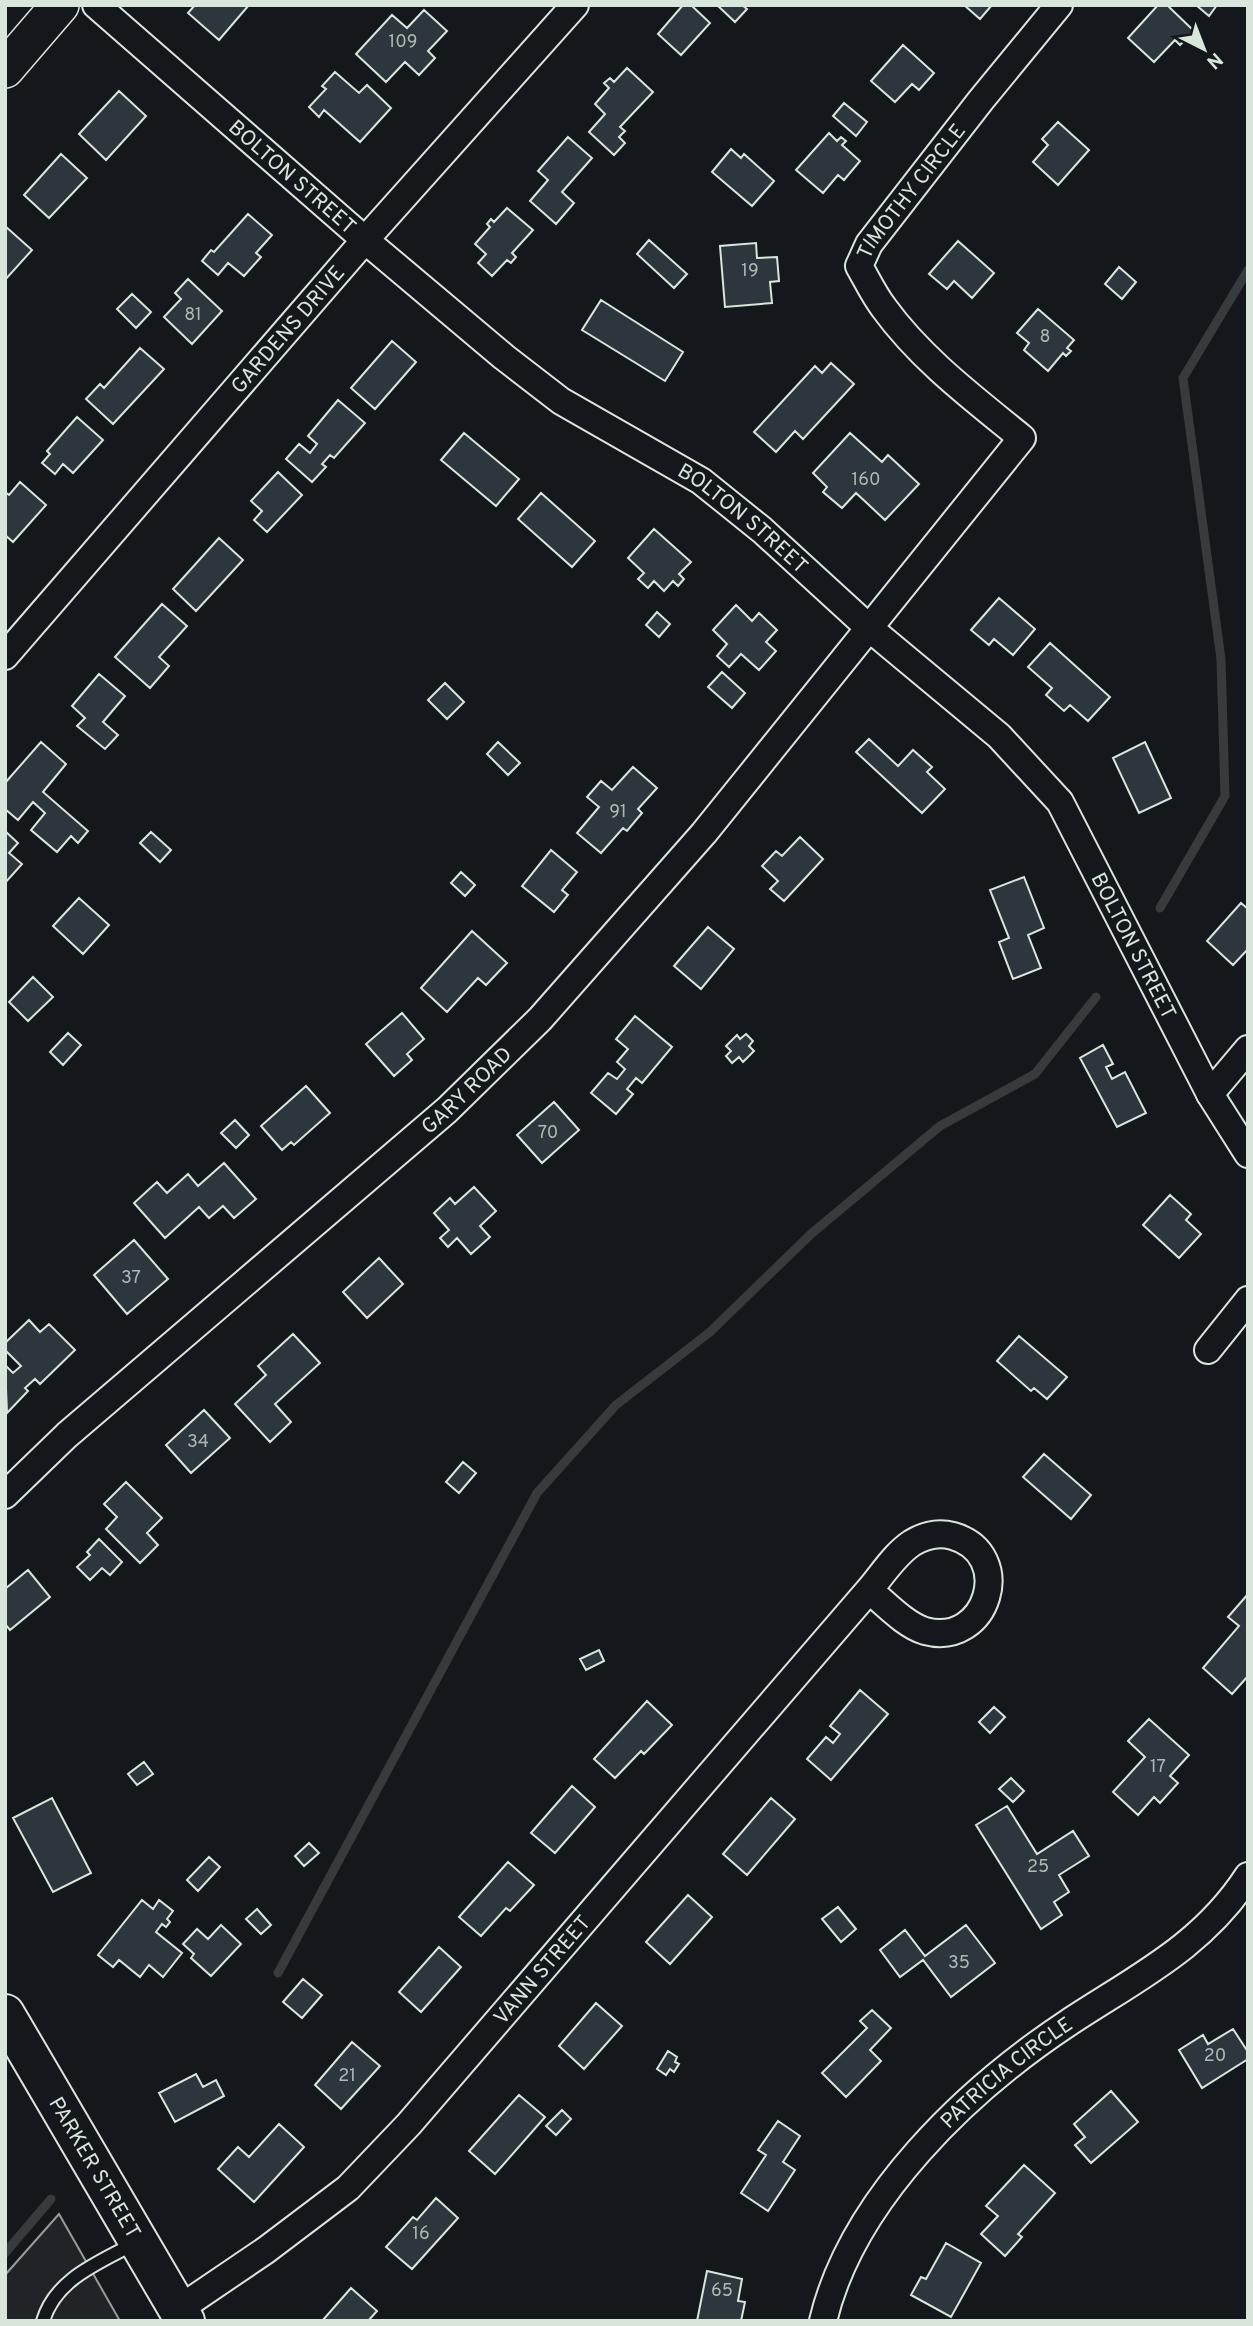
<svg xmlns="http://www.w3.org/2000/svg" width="1253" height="2326" font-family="Overpass,sans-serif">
<rect width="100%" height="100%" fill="#14181c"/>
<path fill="#202428" stroke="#939e99" stroke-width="2" d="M59,2214l61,107h-115v-46z"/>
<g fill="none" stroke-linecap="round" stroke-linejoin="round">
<path stroke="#363b3e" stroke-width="9" d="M1160,908l65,-112 -4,-137 -38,-281 65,-108
M278,1973l259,-480 79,-88 94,-73 101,-98 129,-108 95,-52 61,-77
M5,2253l46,-54"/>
</g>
<path fill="#2c363c" stroke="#d8e6dc" stroke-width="2" d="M195,5h54l-30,35 -31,-27z
M683,5h8l19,18 -29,32 -23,-21z
M717,5h25l5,4 -12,13z
M964,5h28l-12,14z
M1158,5h9l27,26 -14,14 -5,-5 -21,22 -26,-24z
M1196,5h21l-8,11z
M424,10l23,21 -19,20 7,7 -16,17 -14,-13 -19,20 -30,-28 36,-39 15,13z
M903,45l31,28 -15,17 -7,-6 -17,18 -24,-21z
M627,68l26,24 -33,35 5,4 -6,6 6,6 -11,12 -25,-23 16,-18 -10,-10 14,-16 -5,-5 6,-5 4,4z
M335,72l24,21 8,-8 24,23 -31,34 -36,-32 -5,7 -10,-10 17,-18 -4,-3z
M119,91l27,25 -40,44 -27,-26z
M844,103l23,19 -11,14 -23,-20z
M1058,122l31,28 -31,35 -25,-23 15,-17 -6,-6z
M829,133l8,8 4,-4 5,4 -4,4 18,16 -16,19 -6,-5 -15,18 -27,-23z
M568,137l24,21 -30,34 12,11 -18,21 -26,-23 18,-21 -10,-9z
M731,149l10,9 3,-4 30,27 -22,25 -40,-34z
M61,154l26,24 -38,40 -25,-23z
M507,208l26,22 -21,23 4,4 -5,6 -4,-3 -15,16 -14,-13 8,-9 -11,-10 15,-17 -3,-3 4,-5 3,3z
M248,214l24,21 -16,18 5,4 -17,19 -16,-13 -10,12 -16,-14 9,-11 3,2z
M5,226l27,24 -27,30z
M649,240l38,34 -13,14 -37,-34z
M958,241l36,32 -22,25 -18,-17 -7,8 -18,-15z
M756,243l1,15 20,-1 2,24 -9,1 2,21 -47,4 -5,-61z
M1119,267l17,15 -14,17 -17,-15z
M188,279l34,32 -30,33 -28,-27 17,-18 -6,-6z
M132,294l19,18 -15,16 -19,-19z
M601,300l82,52 -18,29 -83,-51z
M1038,309l36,31 -7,8 4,3 -5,5 -3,-3 -15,18 -24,-21 5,-7 -12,-10z
M392,341l24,21 -41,47 -24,-21z
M140,348l24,21 -51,55 -27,-25 14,-15 4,4z
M831,363l23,21 -51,55 -8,-8 -19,21 -22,-20 61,-66 7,7z
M338,400l27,23 -31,35 -4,-3 -8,9 4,3 -14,15 -26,-23 13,-15 11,9 7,-9 -9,-8z
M77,417l26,23 -30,33 -10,-9 -8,10 -13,-11 8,-9 -3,-3z
M464,433l55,46 -23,27 -55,-46z
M850,433l32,29 6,-7 31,29 -34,36 -29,-27 -14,15 -19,-16 4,-5 -14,-14z
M278,472l24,23 -35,37 -13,-12 8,-9 -11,-10z
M20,482l26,23 -33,37 -8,-7v-43l4,3z
M541,493l54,48 -23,26 -54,-48z
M654,529l37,33 -12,12 5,5 -6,7 -5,-5 -9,10 -10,-10 -6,7 -10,-9 6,-6 -16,-15z
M219,538l24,22 -47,51 -23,-22z
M999,598l36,31 -22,26 -19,-16 -5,6 -18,-15z
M162,604l25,22 -28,31 10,9 -19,22 -35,-31z
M736,605l16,16 7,-8 18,17 -11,12 10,9 -17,19 -18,-16 -12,13 -12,-11 10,-12 -14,-14z
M657,612l13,12 -11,13 -13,-12z
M1050,643l60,54 -22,24 -18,-16 -6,6 -18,-16 6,-7 -24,-21z
M722,672l23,21 -13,15 -24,-21z
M99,674l26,22 -22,26 15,13 -13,14 -28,-23 8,-8 -13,-12z
M445,683l19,19 -17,17 -19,-19z
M869,739l29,27 15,-16 19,17 -5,5 18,17 -23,24 -66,-61z
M41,742l25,22 -23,28 45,39 -10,12 -7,-7 -14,16 -26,-22 14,-17 -12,-11 -15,18 -13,-11v-26z
M498,742l22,21 -12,12 -21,-21z
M1145,742l26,56 -32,15 -26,-55z
M633,767l24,21 -19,21 4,4 -15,18 -4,-3 -22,25 -24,-20 22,-26 -12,-10 14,-16 11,9z
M5,831l13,12 -9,10 13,11 -17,19z
M151,832l20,18 -11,12 -20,-19z
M800,837l23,22 -39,42 -14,-12 8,-8 -16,-15 14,-15 6,5z
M551,850l26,22 -15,18 6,5 -14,17 -32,-26z
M461,872l14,13 -10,11 -14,-13z
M1024,877l20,51 -16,7 13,33 -28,11 -14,-37 10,-4 -19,-48z
M79,898l30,27 -26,29 -30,-28z
M1241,903l7,6v40l-15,16 -26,-24z
M708,927l26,22 -33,40 -27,-23z
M472,931l35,32 -21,22 -8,-7 -31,34 -26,-24z
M33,977l20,20 -25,24 -19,-19z
M402,1013l22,26 -17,15 5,6 -18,16 -28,-32z
M635,1016l37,31 -30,36 -6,-5 -9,11 6,5 -17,20 -25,-21 17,-20 9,6 8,-10 -8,-7 11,-13 -12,-10z
M68,1033l13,12 -18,20 -13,-13z
M746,1034l7,7 -4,5 5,5 -11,11 -4,-5 -7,6 -6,-7 5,-5 -5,-5 11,-11 3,4z
M1103,1045l10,19 -7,3 6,12 13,-7 21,41 -29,14 -37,-69z
M306,1086l24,27 -36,32 -3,-3 -9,8 -21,-24z
M554,1102l25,28 -37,33 -25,-28z
M235,1120l14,15 -13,13 -15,-15z
M224,1163l32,36 -22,19 -11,-12 -14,12 -10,-11 -34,31 -31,-35 23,-21 10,11 21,-19 10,12z
M474,1187l22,24 -16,15 10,11 -19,17 -14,-16 -9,9 -8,-9 9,-8 -15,-17 16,-15 5,6z
M1170,1195l21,19 -5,6 15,14 -22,24 -36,-33z
M134,1240l34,39 -41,35 -33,-39z
M379,1258l24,26 -36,34 -24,-26z
M29,1320l11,12 9,-8 26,26 -35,34 -5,-5 -10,9 3,3 -21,22 -2,-48 8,8 8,-7 -16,-16v-7z
M293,1334l27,29 -45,41 16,18 -21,20 -35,-38 31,-29 -8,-9z
M1019,1336l48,41 -20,22 -13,-11 -3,3 -34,-30z
M204,1410l26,28 -39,35 -25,-28z
M1044,1454l47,41 -20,24 -48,-42z
M463,1462l13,11 -17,20 -13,-11z
M126,1482l36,36 -15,15 11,12 -18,18 -34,-34 11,-12 -13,-13z
M99,1539l23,23 -12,13 -8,-7 -12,12 -13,-13 13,-12 -3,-3z
M28,1570l22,27 -40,33 -5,-6v-35z
M1248,1594v82l-16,18 -29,-26 36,-42 -11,-9z
M599,1650l5,11 -18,9 -6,-11z
M860,1690l28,24 -57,66 -24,-21 19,-22 7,6 7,-9 -10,-8z
M647,1701l25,24 -28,29 -3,-3 -26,27 -21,-19z
M994,1707l11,10 -15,16 -11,-11z
M1149,1719l40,36 -19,21 8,7 -18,20 -6,-6 -16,18 -25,-23 32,-35 -17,-16z
M144,1762l9,12 -16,11 -9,-11z
M1011,1778l13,13 -11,11 -14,-13z
M572,1786l23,21 -40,46 -24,-20z
M52,1798l39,75 -38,19 -40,-74z
M771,1798l24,21 -48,56 -24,-21z
M1007,1806l30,48 36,-23 16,25 -30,19 10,17 -15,10 8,13 -21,14 -65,-104z
M309,1843l10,10 -15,13 -9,-10z
M209,1857l11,10 -22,24 -11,-11z
M508,1862l26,23 -24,26 -4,-3 -25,28 -22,-19z
M688,1895l24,22 -42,47 -24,-22z
M142,1900l11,9 6,-9 14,11 -6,8 3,3 -4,5 -4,-3 -6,8 26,21 -19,24 -14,-12 -9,12 -21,-17 -6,7 -15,-12z
M838,1907l18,22 -15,13 -19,-23z
M257,1909l14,16 -10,9 -15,-15z
M221,1925l20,19 -30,32 -20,-18 3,-4 -11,-10 14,-15 11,10z
M966,1925l29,38 -44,34 -28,-37 -23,17 -20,-27 25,-20 20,26z
M439,1947l22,20 -40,45 -22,-20z
M303,1979l19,16 -20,23 -19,-16z
M596,2003l26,23 -38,43 -25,-23z
M872,2010l19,18 -21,22 11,11 -35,36 -24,-24 45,-45 -7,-7z
M1233,2029l15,23v7l-46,29 -23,-38 24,-15 5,9z
M352,2042l28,24 -39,43 -26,-24z
M668,2051l9,6 -2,5 4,2 -5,8 -4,-3 -4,6 -9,-6z
M196,2074l7,13 13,-7 8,16 -49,26 -16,-29z
M1111,2091l27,31 -47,41 -16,-18 10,-8 -11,-13z
M519,2095l26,22 -50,57 -26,-23z
M562,2110l9,9 -15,16 -10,-9z
M778,2121l22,15 -17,26 12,8 -27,41 -27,-18 25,-38 -8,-5z
M279,2124l25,23 -50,55 -36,-33 20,-22 11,10z
M1024,2165l31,28 -37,41 4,3 -17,19 -24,-22 17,-18 -12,-10z
M436,2198l22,20 -46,51 -26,-22 27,-30 4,3z
M946,2243l35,20 -30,54 -40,-22 10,-18 5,2z
M707,2271l35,8 -4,22 7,1 -4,19h-44z
M351,2288l26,23 -9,10h-46z"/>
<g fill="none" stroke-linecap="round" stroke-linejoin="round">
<g stroke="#d8e6dc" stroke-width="16">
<path id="lane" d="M43,2321c13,-43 56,-58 92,-78"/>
</g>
<g stroke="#d8e6dc" stroke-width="30">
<g id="street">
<path id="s1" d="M96,5l269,235 139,117 57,44 140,80 61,49 106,97 131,109 61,66 150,292 38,60"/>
<path id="s2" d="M5,656l360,-416 210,-235"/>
<path d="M1210,1094l38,-45"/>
<path d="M1208,1350l40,-50"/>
<path id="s3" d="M5,1495l62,-60 380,-325 93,-91 164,-186 318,-395c-49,-40 -101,-79 -138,-130 -10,-13 -17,-28 -25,-42l10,-22 112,-144 78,-95"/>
<path id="s4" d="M179,2309l87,-59 82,-62 61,-64 460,-534c13,-15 26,-36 43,-47 13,-8 27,-11 41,-7 63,18 35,112 -28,95 -20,-6 -40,-28 -56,-41"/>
<path id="s5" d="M823,2321c29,-122 144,-231 245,-298 68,-45 134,-76 180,-147"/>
</g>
</g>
<g stroke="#d8e6dc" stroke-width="40">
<path id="secondary" d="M5,69l55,-64"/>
</g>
<g stroke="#d8e6dc" stroke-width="42">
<g id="primary">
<path id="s6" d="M5,2014l180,307"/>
</g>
</g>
<use href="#lane" stroke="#14181c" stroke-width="12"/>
<use href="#street" stroke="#14181c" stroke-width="26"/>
<use href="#secondary" stroke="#14181c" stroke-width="37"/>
<use href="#primary" stroke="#14181c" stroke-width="38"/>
</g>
<g text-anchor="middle" stroke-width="5" stroke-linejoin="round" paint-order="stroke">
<g font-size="18" fill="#adbab4">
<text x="403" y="47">109</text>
<text x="750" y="276">19</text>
<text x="193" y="320">81</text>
<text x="1045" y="342">8</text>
<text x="866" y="485">160</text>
<text x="618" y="817">91</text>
<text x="548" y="1138">70</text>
<text x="131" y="1283">37</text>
<text x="198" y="1447">34</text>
<text x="1158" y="1772">17</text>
<text x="1038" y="1872">25</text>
<text x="959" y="1968">35</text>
<text x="1215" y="2061">20</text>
<text x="347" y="2081">21</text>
<text x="421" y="2239">16</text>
<text x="722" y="2296">65</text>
</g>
<g font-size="21" fill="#d8e6dc" stroke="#14181c">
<text dy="7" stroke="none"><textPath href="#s1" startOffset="261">BOLTON STREET</textPath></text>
<text dy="7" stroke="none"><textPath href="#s3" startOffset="1802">TIMOTHY CIRCLE</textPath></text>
<text dy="7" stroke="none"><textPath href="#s2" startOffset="432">GARDENS DRIVE</textPath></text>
<text dy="7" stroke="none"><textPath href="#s1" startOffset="828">BOLTON STREET</textPath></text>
<text dy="7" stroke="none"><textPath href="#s1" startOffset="1416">BOLTON STREET</textPath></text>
<text dy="7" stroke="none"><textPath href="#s3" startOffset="614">GARY ROAD</textPath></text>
<text dy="7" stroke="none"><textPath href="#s4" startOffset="500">VANN STREET</textPath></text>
<text dy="7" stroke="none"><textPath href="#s5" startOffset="315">PATRICIA CIRCLE</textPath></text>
<text dy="7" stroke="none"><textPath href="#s6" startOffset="178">PARKER STREET</textPath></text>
</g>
</g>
<rect width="1253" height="2326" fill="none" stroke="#d8e6dc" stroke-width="14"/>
<g transform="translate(1204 49) rotate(138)" stroke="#14181c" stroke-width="5" paint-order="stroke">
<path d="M0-5L12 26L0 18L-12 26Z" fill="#d8e6dc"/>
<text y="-10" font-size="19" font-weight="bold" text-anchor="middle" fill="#d8e6dc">N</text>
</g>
</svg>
